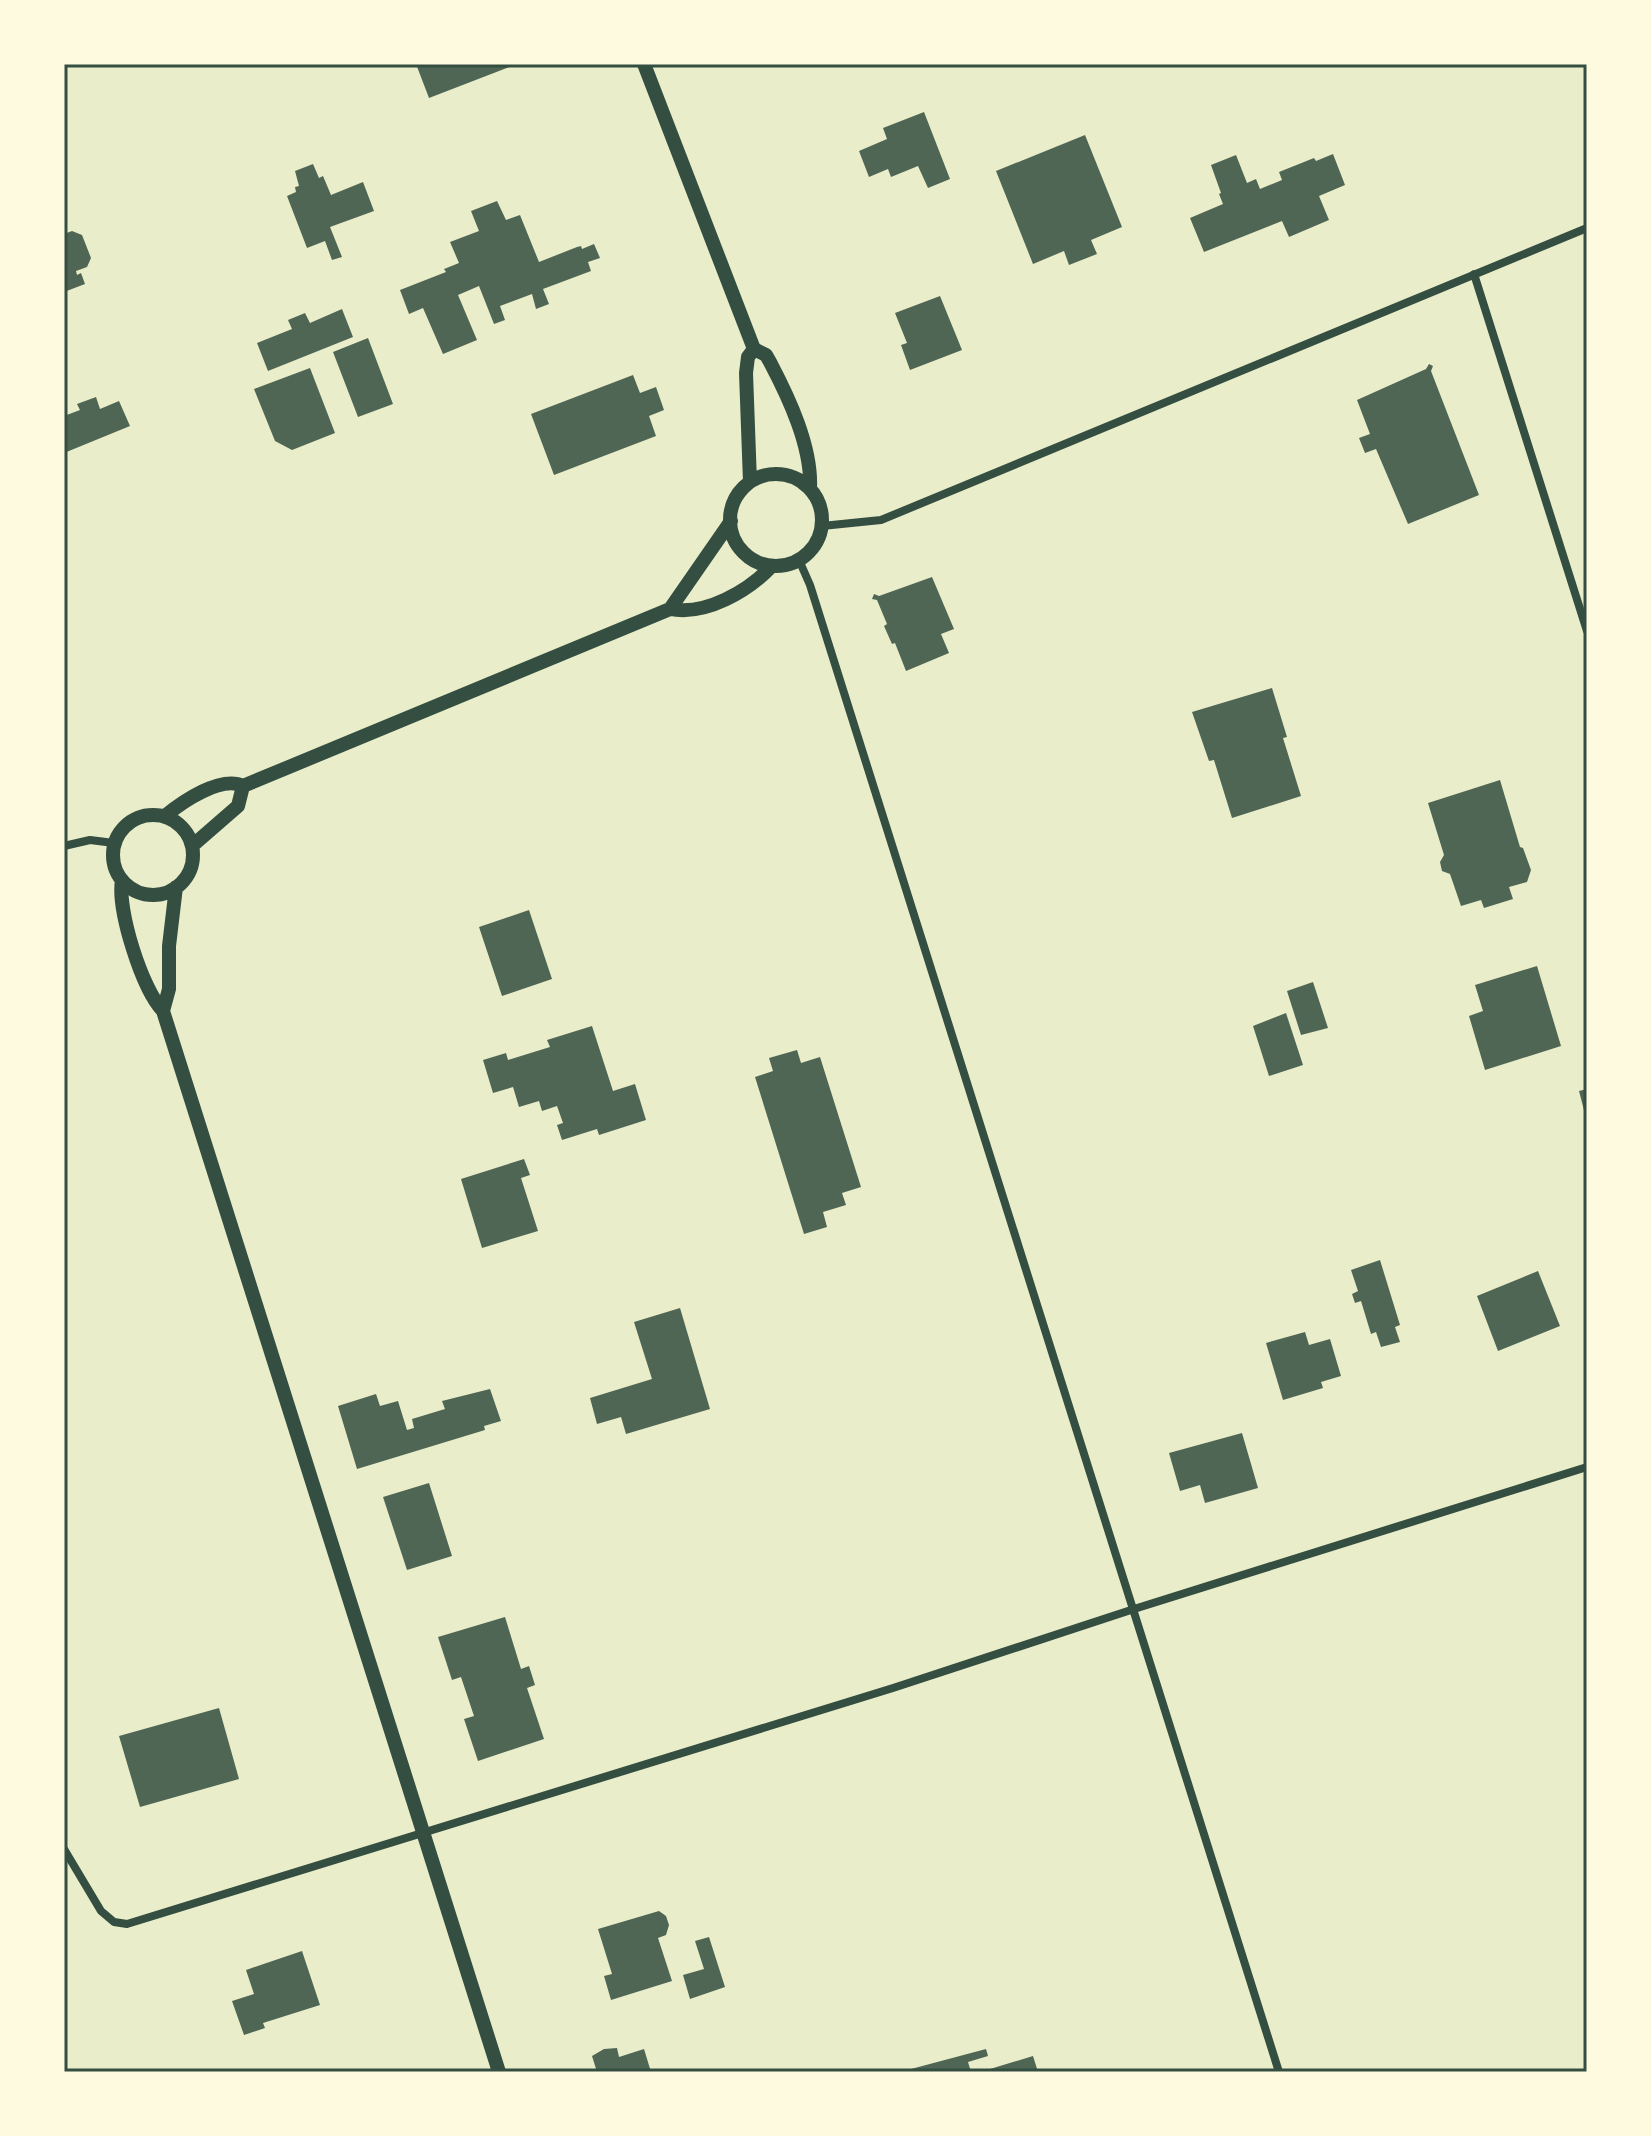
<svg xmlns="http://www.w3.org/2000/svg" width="1651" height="2136" font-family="'DM Sans',sans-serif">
<rect width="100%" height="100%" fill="#e9edc9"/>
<path fill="#4f6655" d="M416,64h101l-88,34z
M924,112l26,67 -22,9 -10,-22 -27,11 -3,-8 -19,8 -10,-26 28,-12 -4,-11z
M1085,135l37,92 -31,13 6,14 -28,11 -5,-14 -31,13 -37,-93z
M1333,154l12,31 -26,11 10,24 -40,17 -7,-16 -78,31 -14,-34 33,-14 -4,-10 2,-1 -10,-28 25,-10 11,28 9,-4 4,10 22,-9 -3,-8 35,-14 2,3z
M313,164l6,14 4,-2 8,19 32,-13 11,29 -44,16 12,30 -10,3 -7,-19 -18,7 -20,-52 9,-4 -1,-5 4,-1 -4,-15z
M497,201l9,19 14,-5 19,47 38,-15 4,-1 1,3 12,-5 6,14 -12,4 3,9 -48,18 6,15 -13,5 -4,-15 -32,12 5,14 -11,4 -15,-38 -21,9 19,45 -34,14 -20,-46 -14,6 -9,-24 46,-18 -2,-3 15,-6 -9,-21 29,-11 -8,-20z
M72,231l10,4 9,23 -4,9 -11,4 1,4 4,-2 4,11 -21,8v-58z
M940,296l22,54 -52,20 -9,-25 6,-2 -12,-30z
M342,309l11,28 -85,34 -11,-28 35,-14 -4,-9 17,-7 5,10z
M368,338l25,66 -35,13 -25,-65z
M1429,364l4,2 -2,5 48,124 -71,29 -32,-75 -11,4 -6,-15 11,-4 -13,-34 69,-31z
M310,368l25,65 -43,17 -17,-9 -21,-52z
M633,375l7,18 16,-6 8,23 -15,6 7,20 -102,39 -23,-61z
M96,397l4,12 19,-8 11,25 -66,27v-37l16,-6 -3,-6z
M932,577l22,52 -13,5 8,19 -43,18 -11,-28 -3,1 -8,-18 3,-2 -10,-24 -5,-1 2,-5 5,2z
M1272,688l15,49 -4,1 18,58 -69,22 -18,-58 -5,1 -17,-49z
M1500,780l20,67 3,1 8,22 -4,12 -18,5 4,12 -29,9 -3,-8 -20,6 -11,-32 -8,-3 -2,-9 4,-7 -16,-52z
M529,910l23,69 -50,17 -23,-69z
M1537,966l24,80 -76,24 -16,-54 14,-5 -8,-26z
M1313,982l15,46 -27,7 -14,-44z
M1286,1013l17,52 -34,11 -16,-50z
M592,1026l21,65 22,-7 11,36 -47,15 -2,-6 -35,11 -5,-15 6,-2 -6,-17 -15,5 -3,-10 -20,6 -6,-20 -20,6 -10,-33 23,-7 2,7 42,-13 -3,-7z
M797,1050l4,13 19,-6 41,130 -19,6 4,12 -23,7 4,15 -23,7 -49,-157 18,-6 -4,-13z
M1587,1089v29h-1l-7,-27z
M524,1159l6,16 -9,3 17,53 -56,17 -21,-69z
M1380,1260l20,65 -5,2 5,15 -19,5 -5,-15 -5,2 -10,-33 -6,2 -3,-9 6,-3 -7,-21z
M1538,1271l22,55 -62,25 -21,-55z
M680,1308l30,101 -84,25 -5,-17 -24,7 -7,-26 62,-19 -18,-57z
M1305,1332l4,13 21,-6 11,37 -20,6 2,6 -40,12 -17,-57z
M490,1389l11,32 -17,5 1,4 -128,39 -19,-63 38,-12 4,12 18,-5 9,29 7,-2 -2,-9 33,-10 -3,-8z
M1242,1433l16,55 -53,15 -5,-18 -20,6 -11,-38z
M429,1483l23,73 -45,14 -24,-73z
M505,1617l16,52 8,-3 6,19 -8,3 17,51 -66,22 -14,-42 10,-3 -13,-39 -9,3 -14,-43z
M219,1708l20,71 -99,28 -21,-71z
M659,1911l7,5 3,9 -3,10 -8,3 14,43 -61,19 -7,-24 8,-2 -14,-45z
M709,1937l16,50 -35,12 -7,-24 21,-6 -9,-28z
M302,1951l18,54 -57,18 2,5 -21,7 -12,-34 22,-7 -8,-24z
M617,2048l2,9 25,-8 7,23h-54l-5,-16 12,-7z
M986,2049l2,7 -20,6 3,10h-59l-1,-3z
M1033,2056l5,16h-47l-1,-3z"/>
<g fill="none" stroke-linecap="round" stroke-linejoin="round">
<path stroke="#344e41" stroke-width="8" d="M1474,274l113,357
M822,526l59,-6 706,-292
M799,560l11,25 469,1487
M64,846l26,-6 24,3
M64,1849l37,62 13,11 13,2 766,-236 241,-79 453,-142"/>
<path stroke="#344e41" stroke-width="14" d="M644,64l110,285 12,6 4,7c19,36 42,85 40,126
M730 520a46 46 0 1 1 92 0a46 46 0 1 1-92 0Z
M750,482l-4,-109 2,-16 6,-8
M670,609l61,-88
M113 855a40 40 0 1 1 80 0a40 40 0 1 1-80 0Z
M165,816c17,-14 56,-41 78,-30l427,-177c36,7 78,-18 102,-43
M192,846l46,-40 5,-20
M122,880c-5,30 20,109 41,131l336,1061
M163,1011l6,-22v-43l7,-59"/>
</g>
<rect width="1651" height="2136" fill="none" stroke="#fefae0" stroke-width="132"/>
<rect x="66" y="66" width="1519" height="2004" fill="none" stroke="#344e41" stroke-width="3"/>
</svg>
